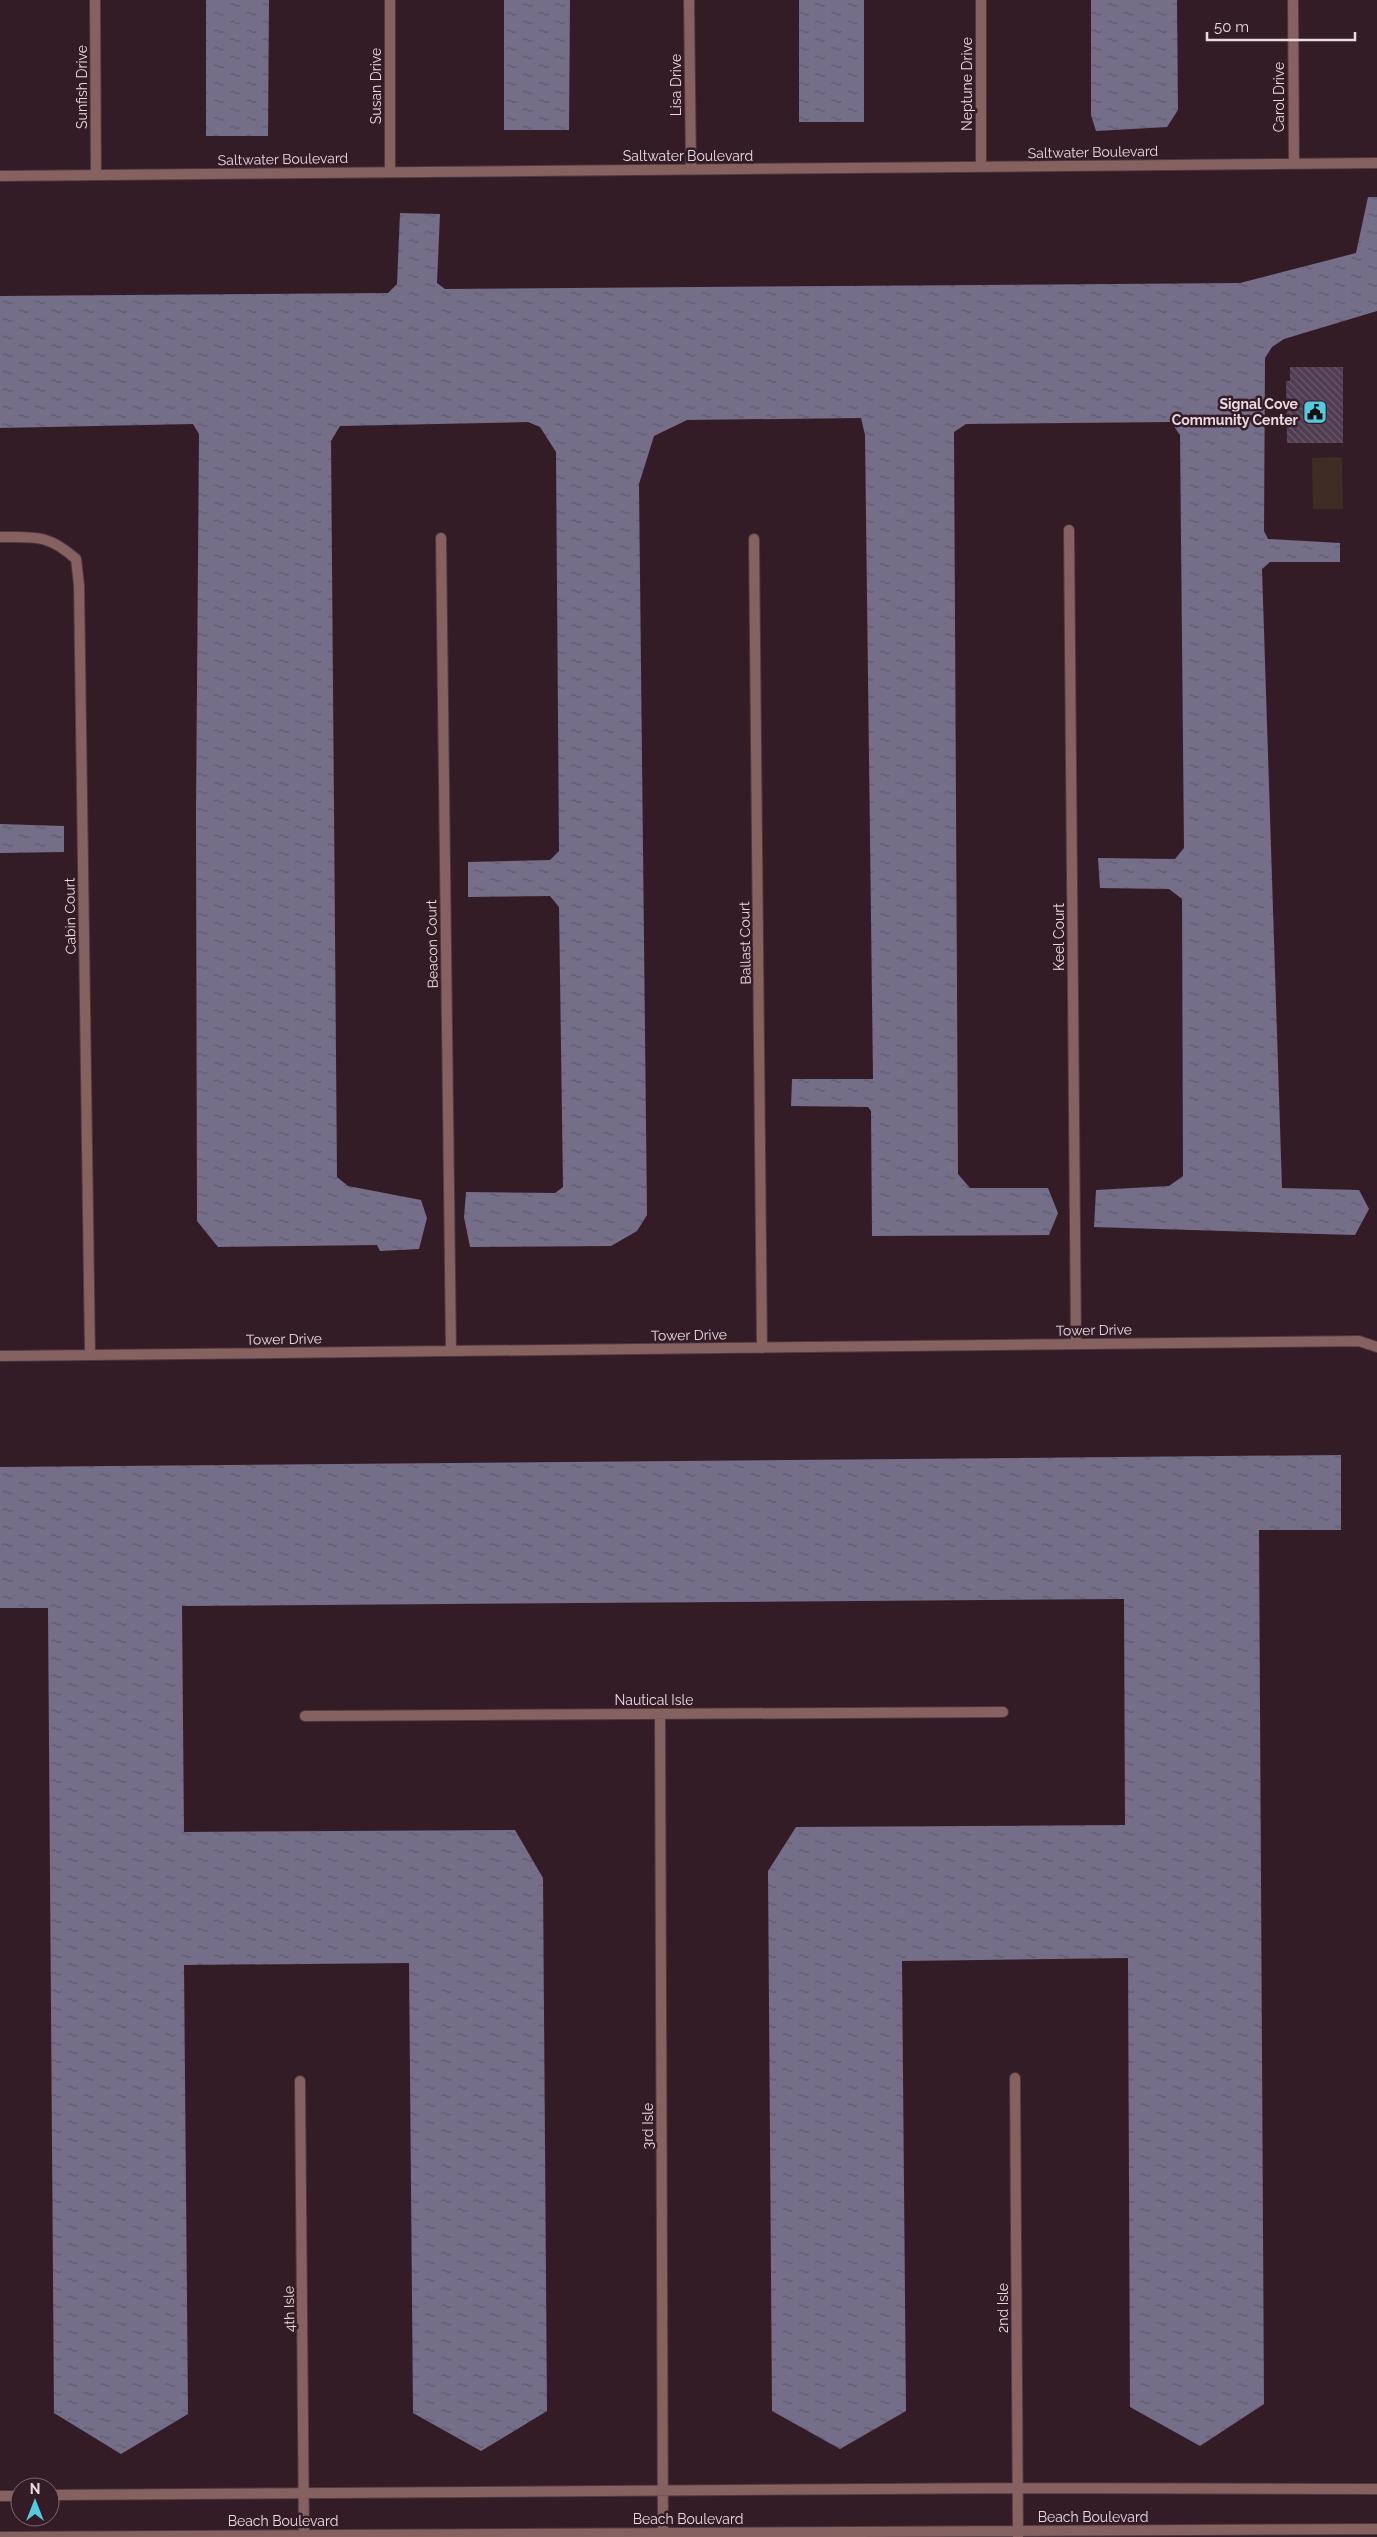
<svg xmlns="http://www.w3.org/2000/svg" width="1377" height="2537" font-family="Raleway,sans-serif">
<defs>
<pattern id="water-ripples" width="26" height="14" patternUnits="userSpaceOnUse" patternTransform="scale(1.25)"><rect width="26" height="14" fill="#746e89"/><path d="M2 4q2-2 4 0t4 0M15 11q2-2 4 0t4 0" fill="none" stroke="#5f5a6a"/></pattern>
<pattern id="building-back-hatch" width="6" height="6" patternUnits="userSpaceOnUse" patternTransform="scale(1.25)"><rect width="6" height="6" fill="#503d51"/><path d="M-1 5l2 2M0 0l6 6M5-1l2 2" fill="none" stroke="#69586a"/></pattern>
</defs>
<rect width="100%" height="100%" fill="#341c27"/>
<path fill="#3f2c22" d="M1342,457l1,52h-30l-1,-51z"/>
<path fill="url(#water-ripples)" d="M206,0h63l-1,136h-62z
M504,0h66l-1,130h-65z
M799,0h65v122h-65z
M1091,0h86l1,110 -11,17 -71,4 -5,-16z
M1368,197h9v114l-93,28 -12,8 -7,11 -1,173 4,8 72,4v19h-70l-8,7 20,619 77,2 10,19 -14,26 -261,-8 2,-37 73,-4 14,-10 -1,-277 -13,-10 -69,-1 -2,-30 77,1 9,-11 -4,-413 -9,-13 -205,2 -12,8 4,742 12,14h78l10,25 -9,22 -177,1 -1,-125 -3,-4 -77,-1 1,-27h81l-8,-644 -4,-17 -174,2 -33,16 -15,48 8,731 -10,16 -26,15 -141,1 -6,-30 2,-25 89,1 8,-6 -4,-280 -9,-11 -82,1v-35l82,-2 9,-9 -3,-399 -16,-25 -12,-5 -188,4 -9,15 6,736 11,9 73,14 6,18 -8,31 -39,2 -3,-6 -159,2 -21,-26 -1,-408 3,-379 -6,-10 -193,4v-132l388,-3 9,-9 3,-71 40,1 -3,69 8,6 795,-6 116,-30z
M0,824l64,2v26l-64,1z
M1341,1455v75h-82l5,874 -64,42 -70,-39 -2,-449 -226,3 4,450 -66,38 -68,-38 -4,-540 28,-44 329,-2 -1,-226 -942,7 2,226 331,-2 28,48 4,533 -66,40 -68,-38 -4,-450 -225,2 4,449 -67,40 -67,-41 -6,-805h-48v-141z"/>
<path fill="url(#building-back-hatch)" d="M1290,367h53v76h-56l-1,-62h4z"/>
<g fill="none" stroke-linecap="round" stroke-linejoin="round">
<g stroke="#4e3741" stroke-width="12">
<path id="minor" d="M95,0l1,175
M390,0v172
M689,0l2,169
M981,0v167
M1293,0l1,164
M0,176l1377,-13
M1069,530l7,814
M0,537c35,0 48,-3 76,22l3,26 11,770
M441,538l10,813
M754,539l8,809
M0,1356l1359,-15 18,6
M660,1714l3,823
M305,1716l698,-4
M1015,2078l3,458
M300,2081l4,456
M50,2495l968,-7 359,1
M0,2496h20
M0,2537l1377,-8"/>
</g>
<use href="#minor" stroke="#856160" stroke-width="10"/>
</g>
<defs>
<g id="civic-square" transform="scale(1.25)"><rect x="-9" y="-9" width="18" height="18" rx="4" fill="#54cade" stroke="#341c27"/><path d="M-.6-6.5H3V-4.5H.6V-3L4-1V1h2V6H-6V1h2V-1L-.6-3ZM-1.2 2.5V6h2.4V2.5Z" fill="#111"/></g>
</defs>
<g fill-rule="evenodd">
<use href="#civic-square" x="1315" y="412"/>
</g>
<g text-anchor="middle" stroke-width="5" stroke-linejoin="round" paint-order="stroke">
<g font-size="14" fill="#ebdae0" stroke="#341c27">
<text transform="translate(967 84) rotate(-90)" y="5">Neptune Drive</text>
<text transform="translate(676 85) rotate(-90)" y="5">Lisa Drive</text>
<text transform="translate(376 86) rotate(-90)" y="5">Susan Drive</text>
<text transform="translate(82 87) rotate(-90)" y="5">Sunfish Drive</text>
<text transform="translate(1279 97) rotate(-90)" y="5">Carol Drive</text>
<text transform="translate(1093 152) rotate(-1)" y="5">Saltwater Boulevard</text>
<text x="688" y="161">Saltwater Boulevard</text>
<text transform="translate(283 159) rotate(-1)" y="5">Saltwater Boulevard</text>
<text transform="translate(70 916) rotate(-91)" y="5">Cabin Court</text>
<text transform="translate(1059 937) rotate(-90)" y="5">Keel Court</text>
<text transform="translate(745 943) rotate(-91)" y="5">Ballast Court</text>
<text transform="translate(432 944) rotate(-91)" y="5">Beacon Court</text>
<text transform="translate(1094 1330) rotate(-1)" y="5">Tower Drive</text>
<text transform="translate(689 1335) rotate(-1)" y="5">Tower Drive</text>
<text transform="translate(284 1339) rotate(-1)" y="5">Tower Drive</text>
<text x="654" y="1705">Nautical Isle</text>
<text transform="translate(648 2126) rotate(-90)" y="5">3rd Isle</text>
<text transform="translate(1003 2308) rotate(-90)" y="5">2nd Isle</text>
<text transform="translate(289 2309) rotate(-91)" y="5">4th Isle</text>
<text x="1093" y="2522">Beach Boulevard</text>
<text x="688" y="2524">Beach Boulevard</text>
<text x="283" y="2526">Beach Boulevard</text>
</g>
<g font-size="14" font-weight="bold" fill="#ebdae0" stroke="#341c27" text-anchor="end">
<text x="1298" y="409">Signal Cove<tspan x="1298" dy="16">Community Center</tspan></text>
</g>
</g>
<g transform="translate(35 2502)"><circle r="24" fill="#341c27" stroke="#7d6871"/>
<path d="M0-4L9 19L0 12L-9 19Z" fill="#54cade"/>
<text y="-8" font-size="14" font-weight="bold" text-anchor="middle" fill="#ebdae0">N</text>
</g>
<path d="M1207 32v8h148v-8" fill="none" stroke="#ebdae0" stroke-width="2.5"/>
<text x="1214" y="32" font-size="15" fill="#ebdae0" stroke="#341c27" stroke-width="4" paint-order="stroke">50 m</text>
</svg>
